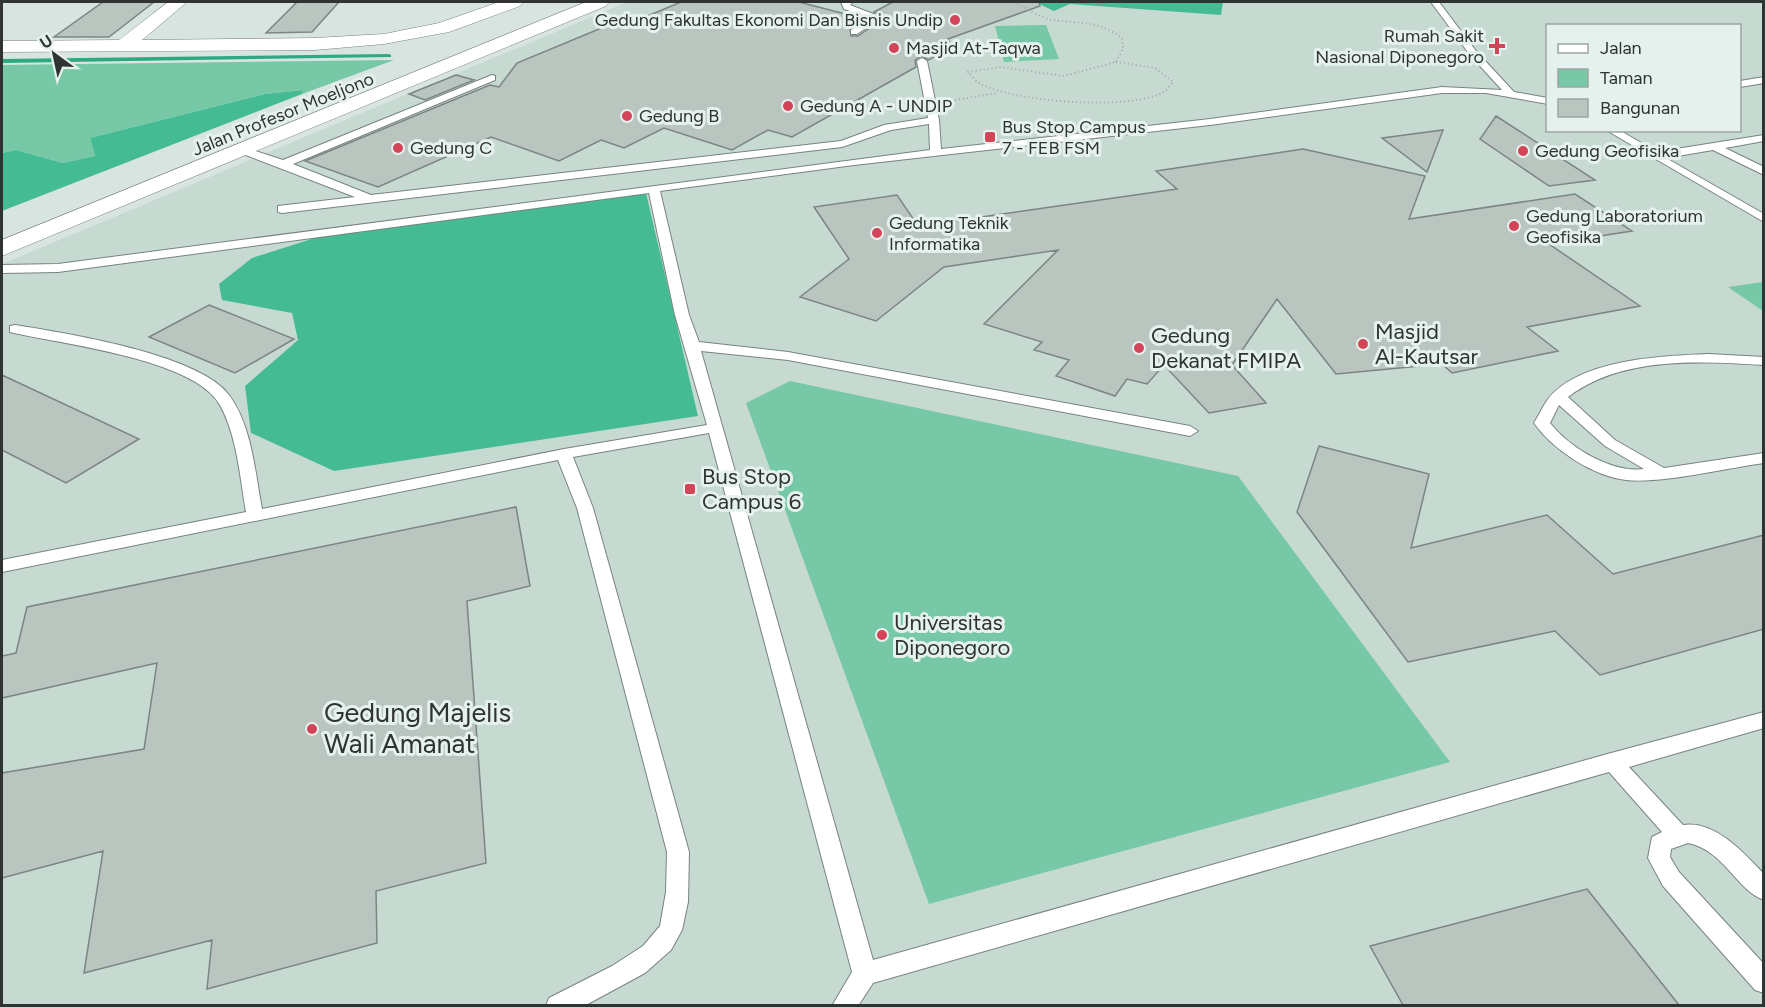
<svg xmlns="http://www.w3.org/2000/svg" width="1765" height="1007" font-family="Figtree,sans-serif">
<rect width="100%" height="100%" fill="#d8e4df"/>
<path fill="#c6dad1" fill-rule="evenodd" d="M627,2h1136v1003l-1761,1v-742zM1548,26h192v104h-192z"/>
<path fill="#76c8a7" d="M1046,25l13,34 -55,3 -9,-36z
M394,60l-92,34 1,-4 -38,4 -175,44 5,18 -32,7 -47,-13 -14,3v-88z
M1763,282v29l-35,-24z
M790,381l448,95 212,286 -521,142 -183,-501z"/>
<path fill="#44bb92" d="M1035,2h188l-2,13 -151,-11 -16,7z
M303,90l-1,4 -300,117v-58l14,-3 47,13 32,-7 -5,-18 175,-44z
M646,193l52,223 -364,55 -83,-38 -6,-47 53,-46 -6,-27 -70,-13 -3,-16 33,-26 69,-22z"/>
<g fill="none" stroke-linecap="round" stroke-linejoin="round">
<path fill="#2da981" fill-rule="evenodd" d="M389,54l2,1v2l-389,6v-4z"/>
</g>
<path fill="#bac5c0" stroke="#7b8681" stroke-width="1.5" d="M103,2h51l-45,35h-55z
M297,2h42l-27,30 -46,1z
M681,2h118l66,17 -15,9 1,8h7l24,-17v-4l-8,-3 19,-10h146l1,4 -92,33 4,7 -23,14 -8,-4 -6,4 1,7 -124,70 -24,-7 -36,20 -68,-22 -40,20 -23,-8 -42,21 -68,-24 -113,50 -73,-26 185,-76 9,2 18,-24 94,-39 15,1z
M456,75l18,5 -49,20 -16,-6z
M1496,116l99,64 -46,6 -69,-47z
M1443,130l-16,42 -45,-34z
M1303,149l122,27 -16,43 166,-25 57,37 -83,13 91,62 -113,21 31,24 -106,22 -10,-9 -106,10 -59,-75 -45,66 34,38 -57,10 -45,-48 -17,19 -20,-5 -12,17 -59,-20 13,-16 -35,-10 8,-8 -58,-18 74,-74 -114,17 -68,54 -76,-24 49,-38 -35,-52 83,-12 21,31 259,-37 -21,-18z
M209,305l85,34 -59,34 -86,-36z
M2,375l137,64 -73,44 -64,-33z
M1319,446l110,28 -18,74 136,-33 66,59 151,-39v94l-164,46 -45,-44 -147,31 -111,-150z
M516,507l14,79 -63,15 19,262 -110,28 1,52 -170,46 5,-49 -128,33 19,-122 -101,27v-105l142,-24 13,-86 -155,35v-42l14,-3 11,-46z
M1587,889l92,116h-276l-33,-59z"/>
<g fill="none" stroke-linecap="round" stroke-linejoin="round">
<g stroke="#78837e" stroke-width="2">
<path id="service" d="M841,2h12l-3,3 31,12 -24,17h-6v-4l19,-12 -26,-9z
M1431,2h8l37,49 38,41 34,6v6l-62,-11h-44l-232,32 -356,40 -194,26 29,124 10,27 89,10 402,74 8,5 -8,5 -402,-76 -87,-9 172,609 738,-207 153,-41v16l-135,39 54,58c32,-5 61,28 81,49v26c-28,-10 -39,-49 -76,-57l-17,6 -1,8 9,15 85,92v29l-9,-3 -92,-104 -15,-28 4,-21 10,-5 -53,-60 -736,211 -15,23h-26l20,-34 -143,-539 -136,24 20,51 96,344 -1,50 -6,28 -11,20 -26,23 -61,33h-38l3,-8 63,-32 31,-20 17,-20 6,-34 1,-40 -90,-344 -19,-48 -556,112v-12l244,-48c-6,-35 -9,-76 -26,-107 -26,-47 -161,-61 -210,-73v-6l5,-1c50,8 184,29 214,70 23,31 26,77 33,114l302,-60 143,-24 -32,-110 -26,-122 -591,79 -56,1v-8l56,-1 872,-114 -1,-26 -38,6 -49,17 -560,66 -4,-1v-6l77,-9 -117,-45v-4h8l37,12 209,-85 3,1v4l-202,84 78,31 470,-54 43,-16 44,-7 -11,-57 5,-3 5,3 12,59 2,29 269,-30 232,-32 60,3 -32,-35z
M1764,77v6l-24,4v-6z
M1606,130h13l38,22 107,-17v6l-39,7 39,19v8l-51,-25 -47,8 98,56v8z
M1708,354l56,3v8c-64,-4 -143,-9 -196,32l47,43 49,28 100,-15v10c-37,5 -104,21 -138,17 -33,-4 -73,-30 -92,-57 5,-8 9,-17 14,-24 32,-40 113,-43 160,-45zM1559,405l46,41 39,23c-33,4 -74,-21 -94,-46z"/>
</g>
<g stroke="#78837e" stroke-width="1">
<path id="minor" d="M168,2h19l-45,38 173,-2 69,-4 55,-11 60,-21h24l-3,4 -71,26 -65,12 -69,6 -313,2v-11l117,-1z"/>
</g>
<g stroke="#78837e" stroke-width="1">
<path id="tertiary" d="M586,2h23l-3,4 -604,250v-16z"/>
</g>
<path stroke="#9ea8a4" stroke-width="2" stroke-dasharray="1 3" stroke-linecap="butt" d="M1014,2c12,6 27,16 39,18 29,4 44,0 69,18l1,11 -7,13
M1116,62l39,6 18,14c-3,3 -6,8 -9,10 -34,19 -149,10 -183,-8 -5,-2 -9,-8 -13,-12l33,-5 63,9z
M955,100l42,-7"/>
<use href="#service" fill="#fff" fill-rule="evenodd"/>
<use href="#minor" fill="#fff" fill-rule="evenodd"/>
<use href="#tertiary" fill="#fff" fill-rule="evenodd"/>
</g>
<g fill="#d44459" stroke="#e5f1ec" stroke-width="2">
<circle cx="955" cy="20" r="6"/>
<path d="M1494 37h6v6h6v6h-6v6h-6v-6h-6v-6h6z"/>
<circle cx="894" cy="48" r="6"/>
<circle cx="788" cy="106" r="6"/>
<circle cx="627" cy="116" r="6"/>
<rect x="984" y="131" width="12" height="12" rx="3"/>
<circle cx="398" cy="148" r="6"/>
<circle cx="1523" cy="151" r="6"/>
<circle cx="1514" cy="226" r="6"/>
<circle cx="877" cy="233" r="6"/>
<circle cx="1363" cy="344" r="6"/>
<circle cx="1139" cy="348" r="6"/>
<rect x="684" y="483" width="12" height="12" rx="3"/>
<circle cx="882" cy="635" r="6"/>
<circle cx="312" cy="729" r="6"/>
</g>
<g text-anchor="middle" stroke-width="6" stroke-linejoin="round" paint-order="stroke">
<g font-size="18" fill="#2f3331" stroke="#e5f1ec" text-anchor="start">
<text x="943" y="26" text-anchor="end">Gedung Fakultas Ekonomi Dan Bisnis Undip</text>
<text x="1484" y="42" text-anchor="end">Rumah Sakit<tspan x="1484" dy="21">Nasional Diponegoro</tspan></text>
<text x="906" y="54">Masjid At-Taqwa</text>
<text x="800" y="112">Gedung A - UNDIP</text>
<text x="639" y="122">Gedung B</text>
<text x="1002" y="133">Bus Stop Campus<tspan x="1002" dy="21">7 - FEB FSM</tspan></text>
<text x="410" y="154">Gedung C</text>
<text x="1535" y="157">Gedung Geofisika</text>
<text x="1526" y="222">Gedung Laboratorium<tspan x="1526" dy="21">Geofisika</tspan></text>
<text x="889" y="229">Gedung Teknik<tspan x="889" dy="21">Informatika</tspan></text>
</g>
<g font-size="18" fill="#2f3331" stroke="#e5f1ec">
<text transform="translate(283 114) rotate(-22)" y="6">Jalan Profesor Moeljono</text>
</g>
<g font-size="22" fill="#2f3331" stroke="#e5f1ec" text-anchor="start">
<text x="1375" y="339">Masjid<tspan x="1375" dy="25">Al-Kautsar</tspan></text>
<text x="1151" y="343">Gedung<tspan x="1151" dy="25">Dekanat FMIPA</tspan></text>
<text x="702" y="484">Bus Stop<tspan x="702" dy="25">Campus 6</tspan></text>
<text x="894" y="630">Universitas<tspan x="894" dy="25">Diponegoro</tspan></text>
</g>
<g font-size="27" fill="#2f3331" stroke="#e5f1ec" text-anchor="start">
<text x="324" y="722">Gedung Majelis<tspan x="324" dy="31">Wali Amanat</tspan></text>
</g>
</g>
<rect width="1765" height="1007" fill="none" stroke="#2f3331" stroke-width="6"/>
<rect x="1546" y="24" width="195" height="108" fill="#e5f1ec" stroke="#9ca5a1" stroke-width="1.5"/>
<rect x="1558" y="44" width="30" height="9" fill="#ffffff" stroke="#9ca5a1" stroke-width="1.5"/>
<text x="1600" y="54" font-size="18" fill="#2f3331">Jalan</text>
<rect x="1558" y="69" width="30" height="18" fill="#76c8a7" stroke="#9ca5a1" stroke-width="1.5"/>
<text x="1600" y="84" font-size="18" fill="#2f3331">Taman</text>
<rect x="1558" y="99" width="30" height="18" fill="#bac5c0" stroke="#9ca5a1" stroke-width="1.5"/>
<text x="1600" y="114" font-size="18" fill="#2f3331">Bangunan</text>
<g transform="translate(54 54) rotate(327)" stroke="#e5f1ec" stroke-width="4.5" paint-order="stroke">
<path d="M0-4.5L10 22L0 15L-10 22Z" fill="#2f3331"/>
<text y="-9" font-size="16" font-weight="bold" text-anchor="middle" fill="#2f3331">U</text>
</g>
</svg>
